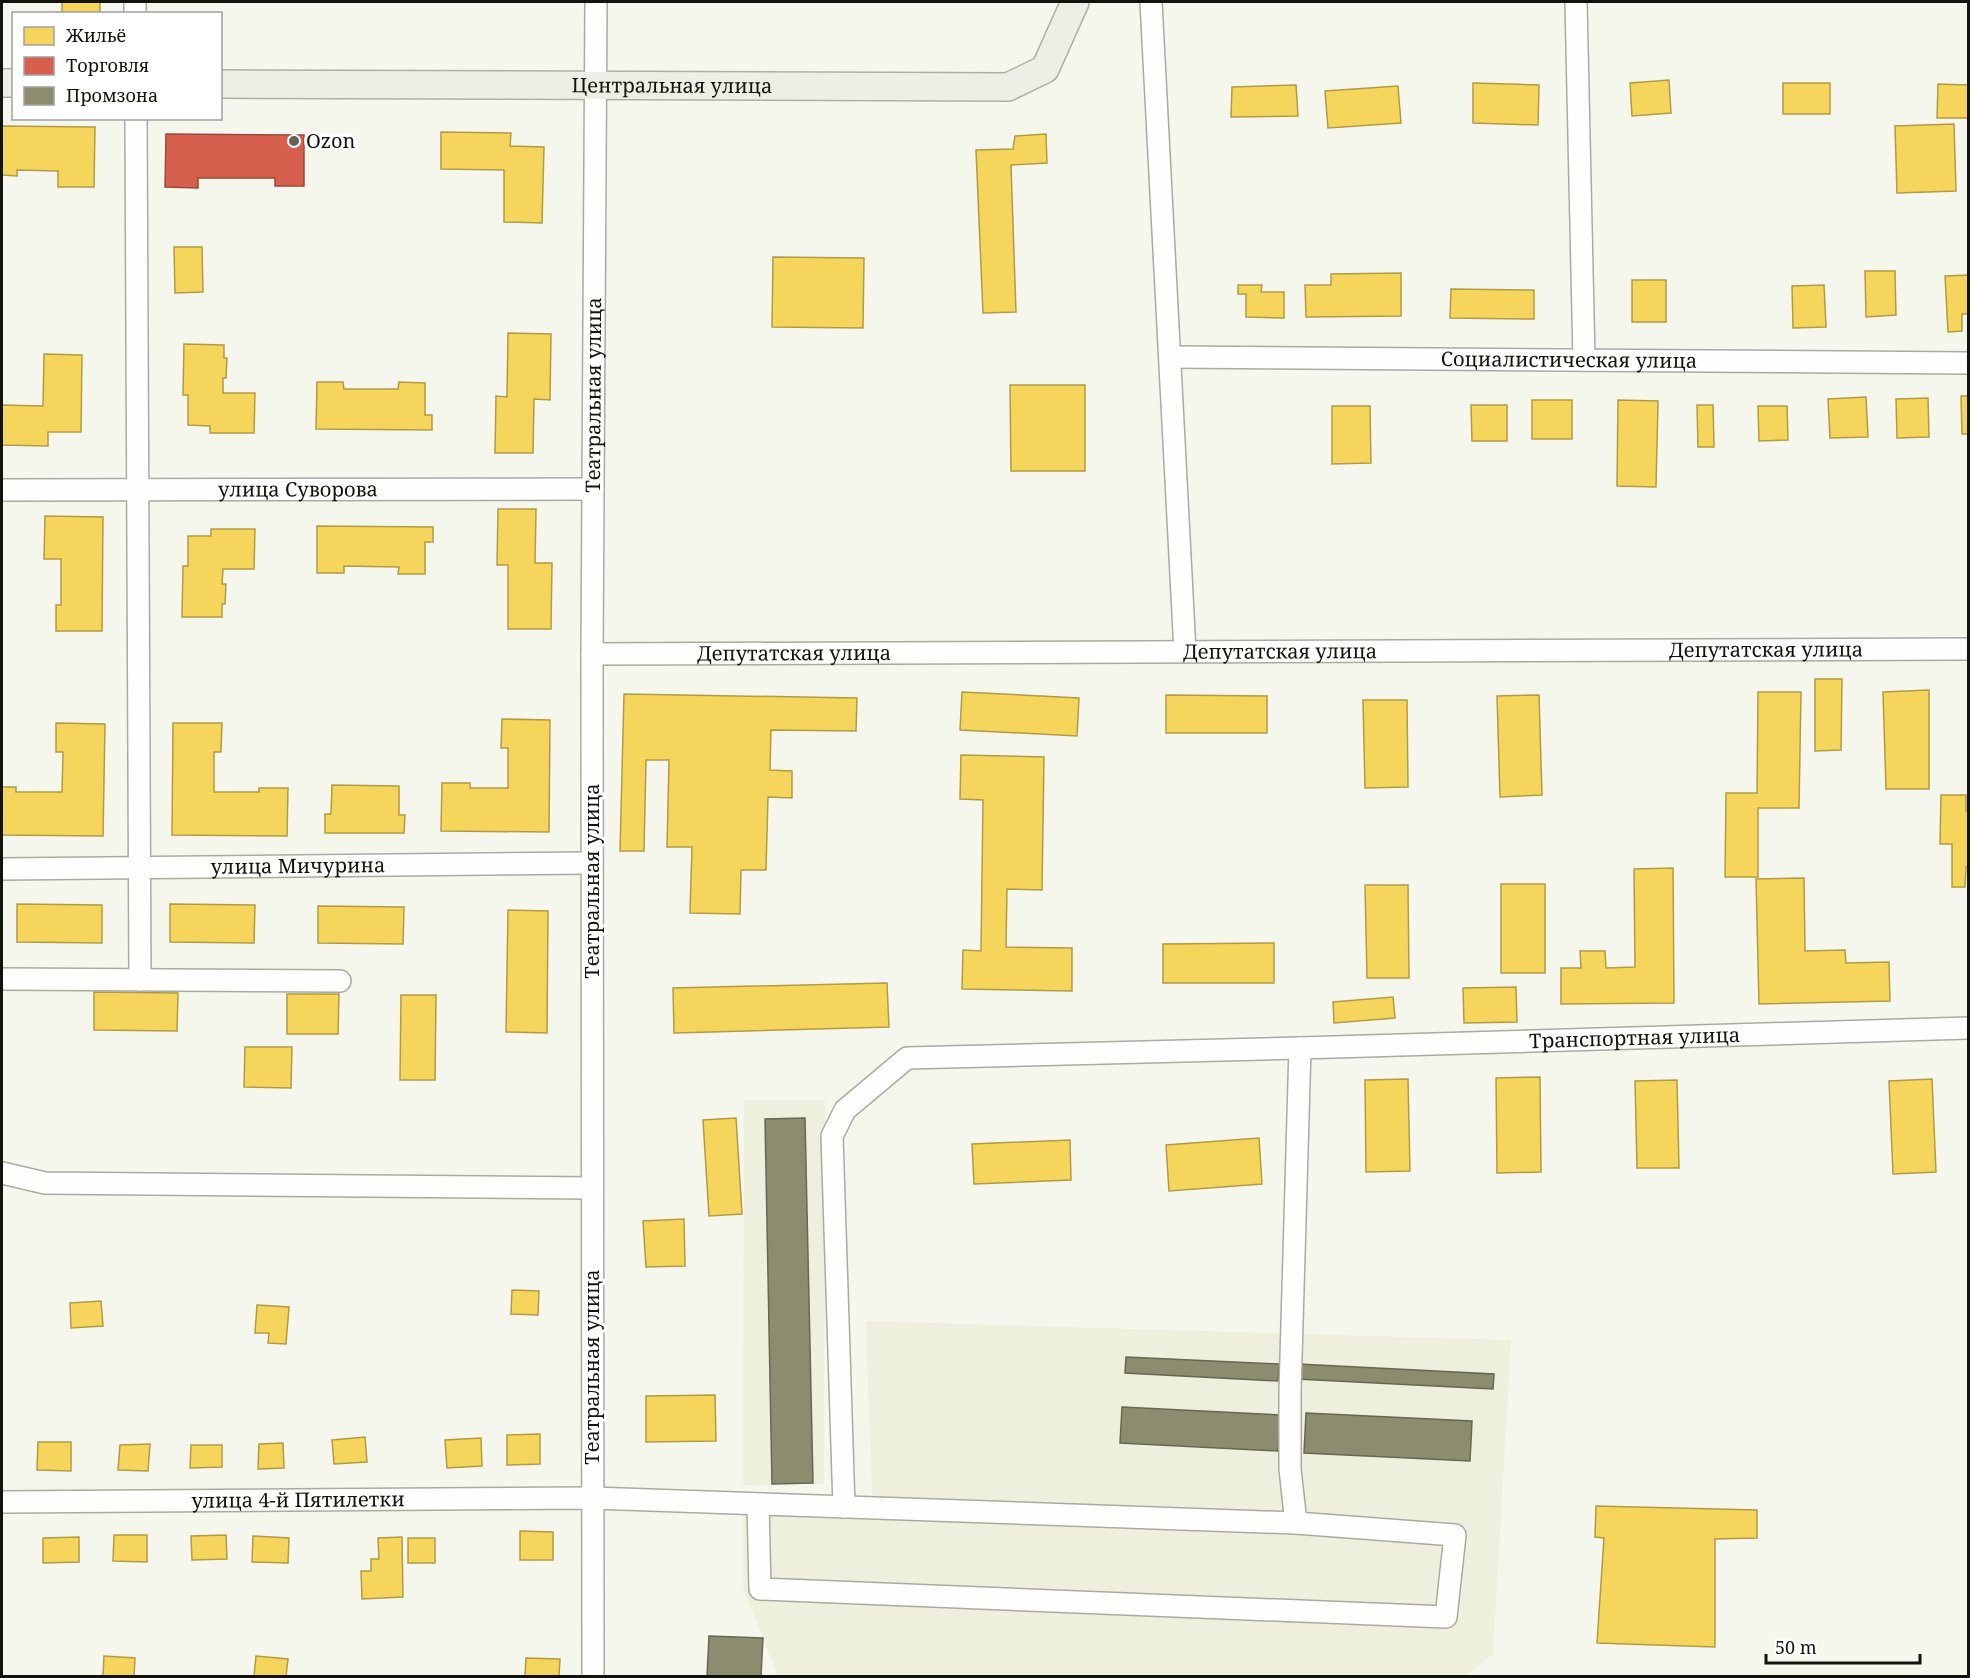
<svg xmlns="http://www.w3.org/2000/svg" width="1970" height="1678" font-family="'Noto Serif',serif">
<rect width="100%" height="100%" fill="#f6f7ec"/>
<path fill="#eeefdc" d="M744,1100h81l-1,384 -81,1z
M866,1321l645,19 -18,314 -28,22h-687l-35,-88v-74l130,6z"/>
<path fill="#f6d55c" stroke="#b29b44" stroke-width="1.5" d="M62,2h38v12h-38z
M1669,80l2,33 -39,3 -2,-33z
M1473,83l66,2 -1,40 -65,-2z
M1783,83h47v31h-47z
M1938,84l30,1v33h-31z
M1296,85l2,31 -67,1 1,-30z
M1398,86l3,37 -73,5 -3,-37z
M1954,124l2,67 -59,2 -2,-67z
M2,126l93,1 -1,60h-36v-16l-41,-1v6l-15,-1z
M441,132l70,1 -1,13 34,1 -2,76 -38,-1v-52l-63,-1z
M1046,134l1,29 -36,2 5,147 -33,1 -7,-163 37,-1 2,-13z
M174,247h28l1,45 -28,1z
M773,257l91,1 -1,70 -91,-1z
M1865,271h30l1,44 -30,2z
M1401,273v43l-95,1 -1,-32h26v-11z
M1968,275v39h-6v17l-14,1 -3,-56z
M1632,280h34v42h-34z
M1238,285h24l-1,7h23v26l-38,-1v-23h-8z
M1824,285l2,42 -33,1 -1,-42z
M1451,289l83,1v29l-84,-1z
M508,333l43,1 -1,66 -16,-1 -1,54h-38l1,-57 11,1z
M184,344l40,1v13h3l-1,20h-3v15h32l-1,40h-44v-7l-22,-1v-30h-5z
M44,354l38,1 -1,77h-33v14l-46,-1v-40l41,1z
M317,382h26l1,7h54l1,-7 26,1v32h7v15l-116,-1z
M1010,385h75v86h-74z
M1961,396h7v38h-6z
M1866,397l2,40 -38,1 -2,-39z
M1928,398l1,39 -32,1 -1,-39z
M1532,400h40v39h-40z
M1618,400l40,1 -2,86 -39,-1z
M1471,405h36v36h-35z
M1697,405h16l1,42h-16z
M1332,406h38l1,57 -39,1z
M1758,406h29l1,34 -29,1z
M498,509h38l-1,54h17l-1,66h-43v-64h-11z
M45,516l58,1 -1,114h-46v-26h5v-46h-17z
M317,526l116,1v15h-8v32h-27l1,-7 -55,-1v7h-27z
M211,529h44l-1,40h-31l-1,15h4l-1,20h-3v13h-40l1,-51h5v-30h23z
M1815,679h27l-1,71 -26,1z
M1929,690v99h-43l-3,-97z
M962,692l117,6 -2,38 -117,-6z
M1758,692h43l-2,116h-41v69h-33l1,-84h31z
M624,694l233,4 -1,33 -85,-1 -1,40 22,1v27l-24,-1 -2,73h-25l-1,44 -50,-1 2,-66h-25l2,-87h-23l-2,91h-24z
M1166,695l101,1v37h-101z
M1539,695l3,100 -42,2 -3,-101z
M1363,700h44l1,87 -43,1z
M502,719l48,1 -1,112 -108,-1 1,-48h28v5h38v-40h-7z
M56,723l49,1 -2,112 -101,-1v-48h14v5h46l1,-40h-7z
M173,723h49l-1,29h-7v40h45v-4h29l-1,48 -115,-1z
M961,755l83,2 -2,133 -35,-1 -1,58 66,1v43l-110,-2 1,-39 18,1 2,-151 -23,-1z
M332,785l67,1v29h6l-1,18h-79v-19h6z
M1941,795h25v16h2v56h-2l-1,20h-13v-43h-12z
M1673,868l1,135 -113,1v-36h20l-1,-17h25l1,17 29,-1 -1,-98z
M1804,878l1,73 40,-1 1,13 43,-1 1,39 -131,3 -3,-125z
M1501,884h44v89h-44z
M1365,885h43l1,93h-42z
M17,904l85,1v38l-85,-1z
M170,904l85,1 -1,38 -84,-1z
M318,906l86,1 -1,37 -85,-1z
M508,910l40,1 -1,122 -41,-1z
M1274,943v40h-111v-39z
M887,983l2,44 -215,6 -1,-45z
M1516,987l1,35 -53,1 -1,-35z
M94,992l84,1 -1,38 -83,-1z
M287,994h52l-1,40h-51z
M401,995h35l-1,85h-35z
M1393,997l2,21 -61,5 -1,-21z
M245,1047h47l-1,41 -47,-1z
M1540,1077l1,95 -44,1 -1,-95z
M1408,1079l2,92 -44,1 -1,-92z
M1932,1079l4,93 -43,2 -4,-93z
M1677,1080l2,88h-42l-2,-87z
M736,1118l6,96 -33,2 -6,-96z
M1259,1138l3,46 -93,7 -3,-46z
M1070,1140l1,40 -97,4 -2,-40z
M684,1219l1,47 -39,1 -3,-46z
M512,1290l27,1 -1,24 -27,-1z
M101,1301l2,25 -32,2 -1,-25z
M257,1305l32,2 -3,37 -18,-1 1,-10h-14z
M715,1395l1,46 -70,1v-46z
M540,1434v30l-33,1v-30z
M365,1437l2,25 -33,2 -2,-24z
M481,1438l1,28 -35,2 -2,-28z
M38,1442h33v29l-34,-1z
M283,1443l1,25 -26,1 1,-25z
M150,1444l-2,27 -30,-1 2,-25z
M191,1445h31v22l-32,1z
M1596,1506l161,4v28l-42,1v108l-118,-4 7,-105 -9,-1z
M520,1531l33,1v28h-33z
M114,1535h33v27l-34,-1z
M226,1535l1,24 -35,1 -1,-24z
M253,1536l36,2 -1,25 -36,-1z
M79,1537v25l-36,1v-25z
M402,1537l1,60 -41,2 -1,-28h10v-12h8l-1,-21z
M408,1538h27v25h-27z
M104,1656l31,2 -1,18h-31z
M256,1656l32,3 -2,17h-32z
M526,1658l34,1 -1,17h-34z"/>
<path fill="#d6604d" stroke="#9b493a" stroke-width="1.5" d="M166,134l138,1v51h-29v-8h-77v10l-33,-1z"/>
<path fill="#8c8c6e" stroke="#676851" stroke-width="1.5" d="M805,1118l8,365 -41,1 -7,-365z
M1126,1357l153,7 -1,17 -153,-8z
M1298,1364l196,10 -1,15 -196,-10z
M1122,1407l158,8 -2,36 -158,-8z
M1306,1413l166,8 -2,40 -166,-8z
M709,1636l54,2 -2,38h-54z"/>
<g fill="none" stroke-linecap="round" stroke-linejoin="round">
<g stroke="#aaaaa2" stroke-width="24">
<g id="minor">
<path d="M1151,2l34,650"/>
<path d="M1576,2l8,358"/>
<path d="M135,14v-12"/>
<path d="M136,118l4,862"/>
<path id="s1" d="M1170,357l798,6"/>
<path id="s2" d="M2,490l591,-1"/>
<path id="s3" d="M592,654l1376,-5"/>
<path id="s4" d="M2,869l590,-6"/>
<path d="M2,979l338,2"/>
<path d="M2,1173l43,10 547,5"/>
<path id="s5" d="M2,1502l591,-4 703,25 159,12 -9,82 -686,-28 -2,-85"/>
<path id="s6" d="M844,1507l-12,-371 13,-26 62,-52 393,-10 668,-20"/>
<path d="M1296,1523l-6,-54v-77l10,-344"/>
<path id="s7" d="M593,1676l-1,-1022 4,-652"/>
</g>
</g>
<g stroke="#afb19f" stroke-width="30">
<g id="major">
<path d="M2,83h12"/>
<path id="s8" d="M220,84l788,3 37,-18 30,-67"/>
</g>
</g>
<use href="#minor" stroke="#fefefc" stroke-width="21"/>
<use href="#major" stroke="#edeee5" stroke-width="27"/>
</g>
<circle fill="#62635a" stroke="#fff" stroke-width="2" cx="294" cy="141" r="6"/>
<g text-anchor="middle" stroke-width="6" stroke-linejoin="round" paint-order="stroke">
<g font-size="20" fill="#12130c" stroke="#fff">
<text dy="7" stroke="none"><textPath href="#s8" startOffset="452">Центральная улица</textPath></text>
<text dy="7" stroke="none"><textPath href="#s1" startOffset="399">Социалистическая улица</textPath></text>
<text dy="7" stroke="none"><textPath href="#s7" startOffset="1281">Театральная улица</textPath></text>
<text dy="7" stroke="none"><textPath href="#s2" startOffset="296">улица Суворова</textPath></text>
<text dy="7" stroke="none"><textPath href="#s3" startOffset="1174">Депутатская улица</textPath></text>
<text dy="7" stroke="none"><textPath href="#s3" startOffset="688">Депутатская улица</textPath></text>
<text dy="7" stroke="none"><textPath href="#s3" startOffset="202">Депутатская улица</textPath></text>
<text dy="7" stroke="none"><textPath href="#s4" startOffset="296">улица Мичурина</textPath></text>
<text transform="translate(592 881) rotate(-90)" y="7">Театральная улица</text>
<text dy="7" stroke="none"><textPath href="#s6" startOffset="1209">Транспортная улица</textPath></text>
<text transform="translate(592 1367) rotate(-90)" y="7">Театральная улица</text>
<text dy="7" stroke="none"><textPath href="#s5" startOffset="296">улица 4-й Пятилетки</textPath></text>
</g>
<g font-size="20" fill="#12130c" stroke="#fff" text-anchor="start">
<text x="306" y="148">Ozon</text>
</g>
</g>
<rect width="1970" height="1678" fill="none" stroke="#12130c" stroke-width="6"/>
<rect x="12" y="12" width="210" height="108" fill="#ffffff" stroke="#a0a19e" stroke-width="1.5"/>
<rect x="24" y="27" width="30" height="18" fill="#f6d55c" stroke="#a0a19e" stroke-width="1.5"/>
<text x="66" y="42" font-size="18" fill="#12130c">Жильё</text>
<rect x="24" y="57" width="30" height="18" fill="#d6604d" stroke="#a0a19e" stroke-width="1.5"/>
<text x="66" y="72" font-size="18" fill="#12130c">Торговля</text>
<rect x="24" y="87" width="30" height="18" fill="#8c8c6e" stroke="#a0a19e" stroke-width="1.5"/>
<text x="66" y="102" font-size="18" fill="#12130c">Промзона</text>
<path d="M1766 1654v9h154v-9" fill="none" stroke="#12130c" stroke-width="3"/>
<text x="1775" y="1654" font-size="18" fill="#12130c" stroke="#ffffff" stroke-width="4.5" paint-order="stroke">50 m</text>
</svg>
